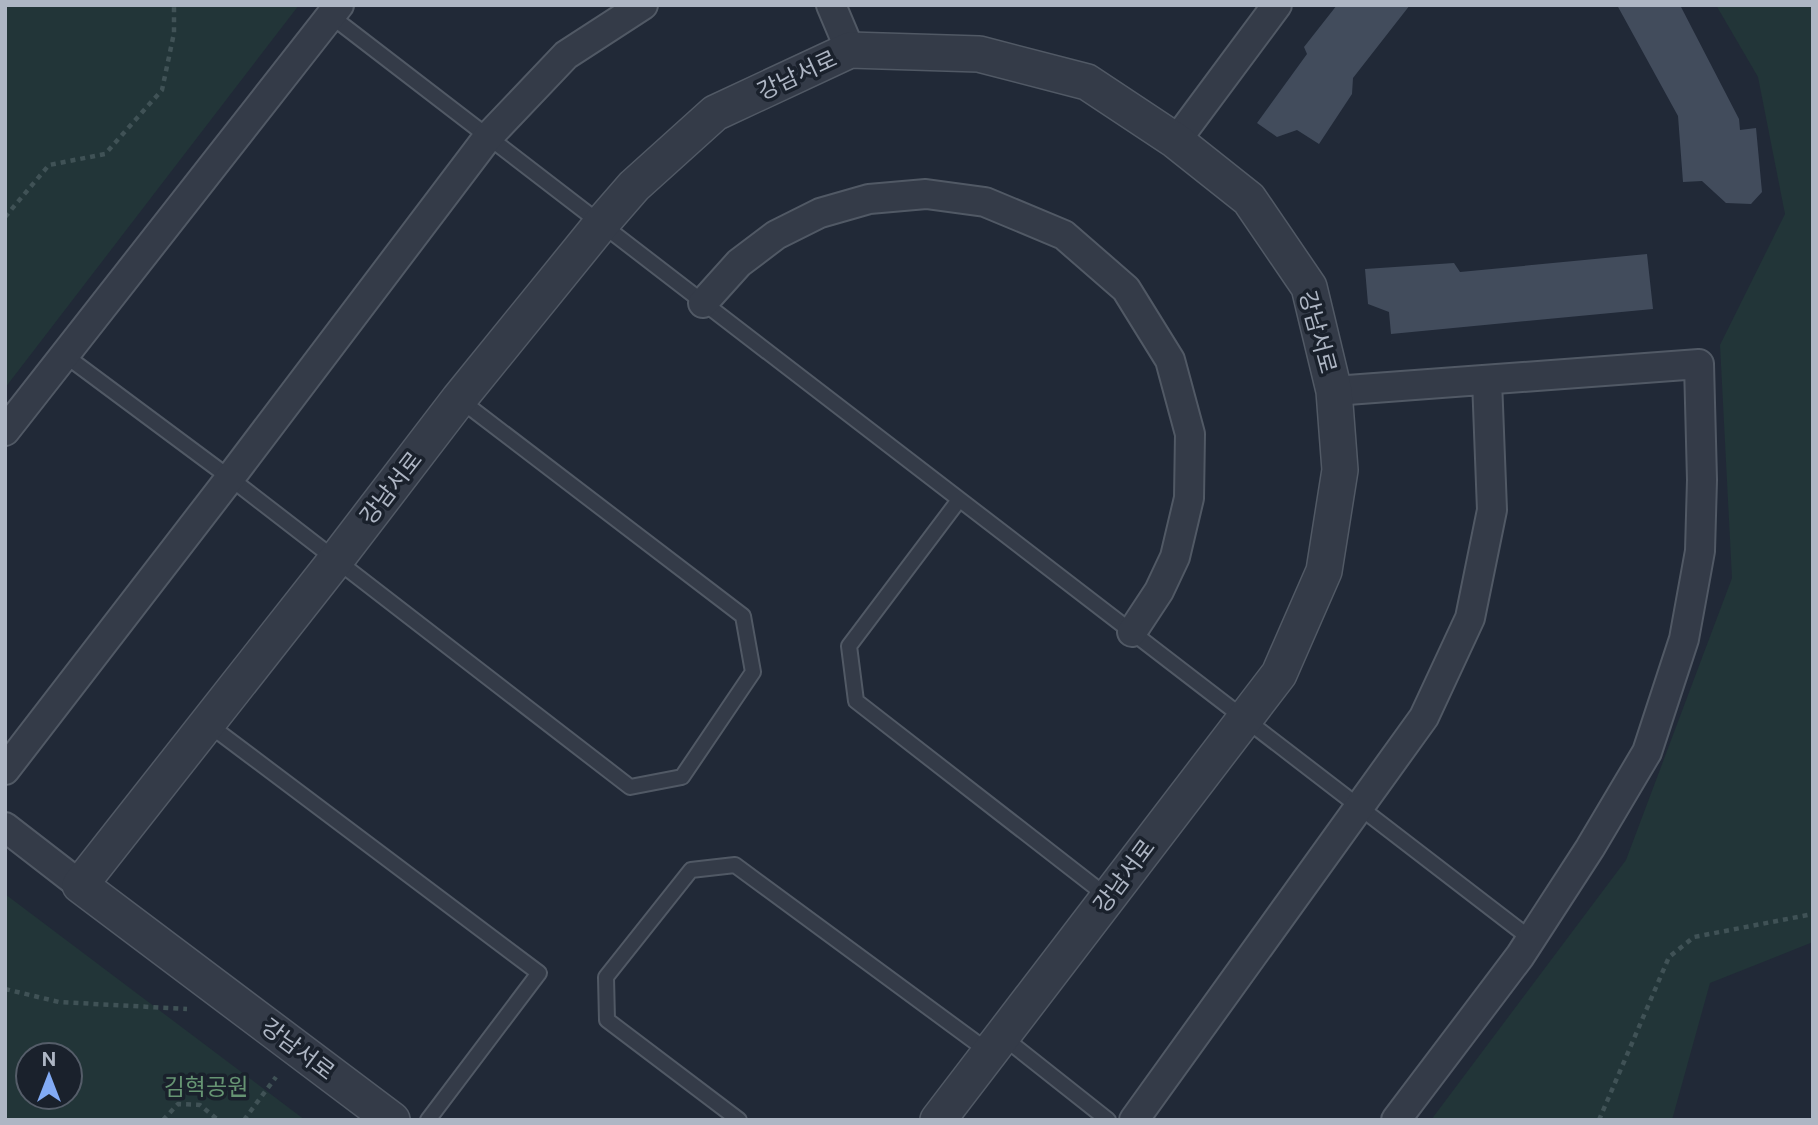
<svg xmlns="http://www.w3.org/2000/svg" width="1818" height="1125" font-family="'Public Sans','Noto Sans KR',sans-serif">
<rect width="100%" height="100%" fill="#212937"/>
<path fill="#223538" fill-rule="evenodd" d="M5,5h294l-294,383z
M1716,5h97v937l-103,41 -38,137h-241l195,-260 106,-282 -12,-233 65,-131 -27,-137z
M5,894l300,226h-300zM28,1055h42v42h-42z"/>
<path fill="#424c5c" d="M1337,5h73l-57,73 -1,16 -33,50 -22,-14 -20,7 -20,-14 50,-69 -3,-7z
M1617,5h63l59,114 1,11 16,-2 6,64 -11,12 -25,-1 -24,-22 -19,1 -5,-66z
M1647,254l6,55 -262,25 -2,-22 -21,-8 -3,-35 89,-6 6,9z"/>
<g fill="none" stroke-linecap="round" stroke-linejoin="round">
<g stroke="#515965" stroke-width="18">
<path id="service" d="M331,16l1200,923
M66,356l164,122 400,309 52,-10 71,-105 -10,-56 -284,-217
M959,500l-110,146 7,55 252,196
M208,724l331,249 -111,147
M1003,1037l105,83
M739,1120l-132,-100 -1,-43 85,-107 44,-5 254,187"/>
</g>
<g stroke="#515965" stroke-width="32">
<path id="minor" d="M831,5l19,45
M1176,141l101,-136
M703,303l36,-40 37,-28 44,-22 49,-14 57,-5 59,8 79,33 62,54 44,71 20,74 -1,64 -14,59 -16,34 -27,41
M1334,391l365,-27 3,116 -2,71 -16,88 -37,113 -57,96 -70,108 -124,164
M5,431l334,-426
M5,770l225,-292 258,-341 78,-82 77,-50
M5,827l75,58
M1134,1120l290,-403 46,-99 22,-108 -5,-130"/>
</g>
<g stroke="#515965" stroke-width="38">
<path id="tertiary" d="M392,1120l-312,-235 255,-324 124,-162 142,-175 33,-38 81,-73 135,-63 129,4 108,28 89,59 73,58 60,88 25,104 6,79 -16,101 -45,103 -341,446"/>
</g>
<path stroke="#405256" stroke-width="4.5" stroke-dasharray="5 5" stroke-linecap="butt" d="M5,217l44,-52 56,-11 57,-64 12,-57v-28
M5,989l54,13 128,7
M163,1120l15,-16 22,1 18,15
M244,1120l32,-43
M1599,1120l70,-163 25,-20 119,-23"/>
<use href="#service" stroke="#343b48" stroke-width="14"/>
<use href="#minor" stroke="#343b48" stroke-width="28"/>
<use href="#tertiary" stroke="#343b48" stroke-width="35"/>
</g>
<g text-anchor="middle" stroke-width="7" stroke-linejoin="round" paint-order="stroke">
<g font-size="23" fill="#aeb6c4" stroke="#1a212c">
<text transform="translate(797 75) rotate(-25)" y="8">강남서로</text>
<text transform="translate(1318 332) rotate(75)" y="8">강남서로</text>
<text transform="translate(391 488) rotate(-52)" y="8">강남서로</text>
<text transform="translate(1124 876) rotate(-53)" y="8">강남서로</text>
<text transform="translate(298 1049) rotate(37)" y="8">강남서로</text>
</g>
<g font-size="23" fill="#669473" stroke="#1a212c">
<text x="206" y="1095">김혁공원</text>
</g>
</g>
<rect width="1818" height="1125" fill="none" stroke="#aeb6c4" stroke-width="14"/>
<g transform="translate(49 1076)"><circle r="33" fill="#1a212c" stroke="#555d69" stroke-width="2"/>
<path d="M0-5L12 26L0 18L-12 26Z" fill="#82abf5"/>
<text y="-10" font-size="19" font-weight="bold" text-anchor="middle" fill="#aeb6c4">N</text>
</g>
</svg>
